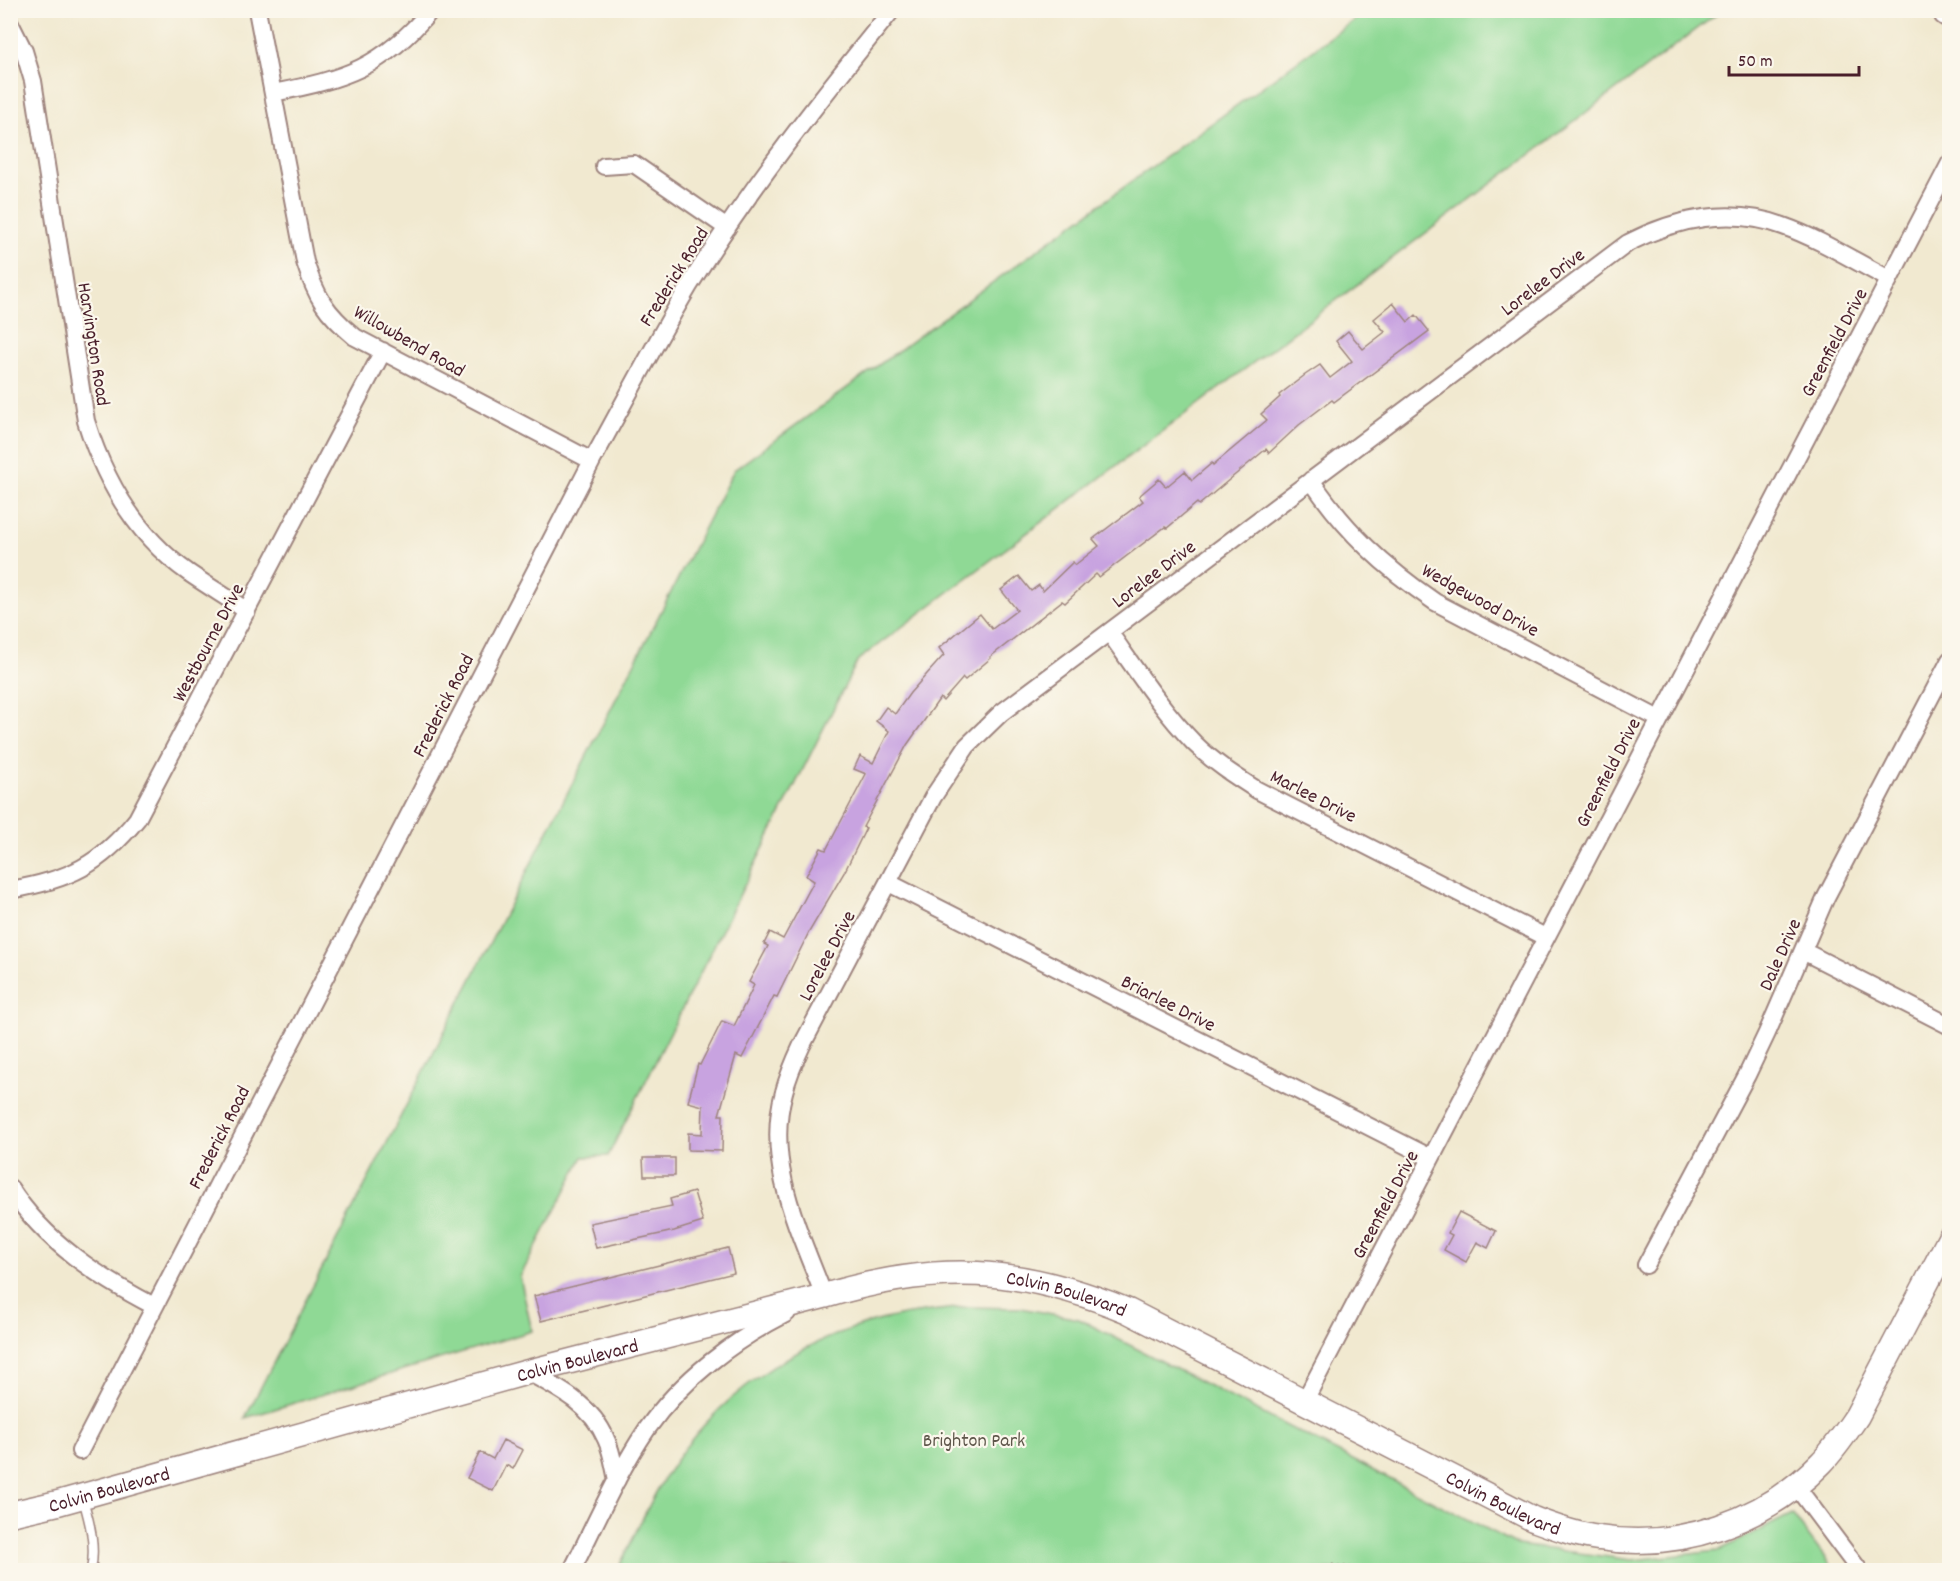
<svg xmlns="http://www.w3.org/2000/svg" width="1960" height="1581" font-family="Dekko,sans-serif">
<rect width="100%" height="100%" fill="#fbf7ec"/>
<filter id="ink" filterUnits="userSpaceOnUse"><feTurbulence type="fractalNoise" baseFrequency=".0167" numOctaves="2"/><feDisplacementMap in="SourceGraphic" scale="12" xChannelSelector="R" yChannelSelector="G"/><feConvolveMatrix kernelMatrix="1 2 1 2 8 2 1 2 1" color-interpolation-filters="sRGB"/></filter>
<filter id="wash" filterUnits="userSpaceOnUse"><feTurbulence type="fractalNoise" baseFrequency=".008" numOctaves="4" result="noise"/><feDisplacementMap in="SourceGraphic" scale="24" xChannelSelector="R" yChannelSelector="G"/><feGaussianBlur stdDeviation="1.35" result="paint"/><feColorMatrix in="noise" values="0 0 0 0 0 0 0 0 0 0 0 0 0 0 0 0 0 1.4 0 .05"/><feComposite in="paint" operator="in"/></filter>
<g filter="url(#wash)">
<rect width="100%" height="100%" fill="#f1e9d0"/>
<path fill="#8fd995" stroke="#6c7c60" stroke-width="1.5" d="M1368,10l353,1 -863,649 -250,496 -25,1 -63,120 12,54 -287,87 489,-948z
M966,1307l54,1 59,11 439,226 114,15 86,-9 74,-37 42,56h-1217c16,-30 30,-64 48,-93 49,-80 129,-136 220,-158 27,-7 54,-9 81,-12z"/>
<g id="blocks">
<path fill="#c8a3e0" d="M1393,303l15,19 8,-7 13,16 -95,71 -2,-2 -33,25 -30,28 -3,-4 -67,56 -2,-2 -30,25 -2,-1 -66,50 -3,-3 -31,29 -3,-2 -72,56 1,1 -26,22 -2,-2 -20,23 -3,-3 -33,47 -44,82 3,1 -21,43 -36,61 -32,65 -3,-1 -32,62 -6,-3 -17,60h4l-1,36 -34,-1v-17l14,1 1,-28 -15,-4 10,-38 2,1 22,-44 12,5 20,-41 -5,-3 19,-36 -4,-2 6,-12 13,7 31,-58 -8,-5 15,-28 5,2 40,-76 -12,-5 6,-13 13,7 16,-32 -13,-10 10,-14 9,7 15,-21 34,-38 -5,-7 41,-34 12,15 25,-19 -16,-20 18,-14 12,15 8,-6 4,6 30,-29 2,3 24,-19 -6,-7 50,-38 -4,-5 20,-17 7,8 19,-16 7,9 20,-17 1,2 54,-45 -6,-6 19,-17 -1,-2 26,-20 15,-10 10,13 22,-17 -16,-20 12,-10 15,18 22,-17 -11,-13z
M643,1158h32v18h-31z
M694,1192l9,30 -29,9 -78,17 -6,-25 82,-17 -2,-7z
M1459,1212l37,19 -8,17 -11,-6 -11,20 -22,-12 8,-15 -4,-2z
M728,1248l6,25 -193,48 -7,-25z
M503,1440l20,10 -10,19 -7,-4 -13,26 -26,-13 13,-26 13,7z"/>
</g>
</g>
<g filter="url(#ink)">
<use href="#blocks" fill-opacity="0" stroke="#9e847e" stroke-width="1.5"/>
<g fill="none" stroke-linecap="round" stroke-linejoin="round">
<g stroke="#9e847e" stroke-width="11">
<path id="lane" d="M83,1499c7,24 13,47 8,71"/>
</g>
<g stroke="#9e847e" stroke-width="20">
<path id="street" d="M257,10l48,252c11,35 21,51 50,75l237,124
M1943,16l7,4
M10,23l14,28 9,30 53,340c19,61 50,115 103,152 19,13 39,25 58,38
M273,93c72,-14 109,-25 158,-83
M604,166l30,-2 93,64
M1311,480c35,52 73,87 124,122l224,117
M1109,632c27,38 53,78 85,111 19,19 41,33 63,47l288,147
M889,883l542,275
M10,890c59,-10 90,-25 127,-71l246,-468
M1803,951l147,75
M10,1188c35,54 88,89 144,118
M1646,1265l101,-190 20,-42 59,-136 124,-237
M816,1300l8,-4c-24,-64 -60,-133 -40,-204 4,-16 11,-32 18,-47l131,-248 34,-51 34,-33 627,-470c48,-25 103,-36 155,-17 37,13 71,35 106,53
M528,1372c30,16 64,33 78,67 6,12 8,28 11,41
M1304,1402l646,-1239
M80,1451l512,-990c32,-58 63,-118 97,-175 60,-97 131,-187 203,-276
M1796,1486l63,84
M572,1570c24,-47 45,-97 75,-141 35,-50 87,-89 140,-116"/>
</g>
<g stroke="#9e847e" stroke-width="27">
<g id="secondary">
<path id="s1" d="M10,1514l48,-11 470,-131 296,-76c113,-34 195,-30 304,15l405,208c22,8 43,16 66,19 80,13 166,-17 222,-75 14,-14 25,-31 36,-47l93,-178"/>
</g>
</g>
<path stroke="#9e847e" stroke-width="3" stroke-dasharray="1.5 4.5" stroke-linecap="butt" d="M1332,1565l39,5"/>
<use href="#lane" stroke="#fff" stroke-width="8"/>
<use href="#street" stroke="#fff" stroke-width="16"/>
<use href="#secondary" stroke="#fff" stroke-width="24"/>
</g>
</g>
<g text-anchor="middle" stroke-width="4.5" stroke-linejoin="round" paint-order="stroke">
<g font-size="20" fill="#4a1f2b" stroke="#fbf7ec">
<text transform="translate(673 276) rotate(-58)" y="7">Frederick Road</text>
<text transform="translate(1542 281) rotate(-37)" y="7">Lorelee Drive</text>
<text transform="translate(410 340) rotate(30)" y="7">Willowbend Road</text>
<text transform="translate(1833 342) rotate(-62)" y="7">Greenfield Drive</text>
<text transform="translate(95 344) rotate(81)" y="7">Harvington Road</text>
<text transform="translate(1153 573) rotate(-37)" y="7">Lorelee Drive</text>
<text transform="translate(1481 599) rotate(29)" y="7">Wedgewood Drive</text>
<text transform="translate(207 642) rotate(-62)" y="7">Westbourne Drive</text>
<text transform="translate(442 705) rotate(-63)" y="7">Frederick Road</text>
<text transform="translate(1607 772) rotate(-63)" y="7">Greenfield Drive</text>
<text transform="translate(1314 795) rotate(27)" y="7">Marlee Drive</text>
<text transform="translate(1779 954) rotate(-66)" y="7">Dale Drive</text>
<text transform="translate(826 955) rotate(-62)" y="7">Lorelee Drive</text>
<text transform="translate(1169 1002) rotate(27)" y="7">Briarlee Drive</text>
<text transform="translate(218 1137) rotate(-63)" y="7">Frederick Road</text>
<text transform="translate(1384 1204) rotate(-62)" y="7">Greenfield Drive</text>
<text dy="7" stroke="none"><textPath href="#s1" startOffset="1090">Colvin Boulevard</textPath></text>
<text dy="7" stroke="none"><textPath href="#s1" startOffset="588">Colvin Boulevard</textPath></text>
<text dy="7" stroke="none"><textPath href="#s1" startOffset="102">Colvin Boulevard</textPath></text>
<text dy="7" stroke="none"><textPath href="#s1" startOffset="1576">Colvin Boulevard</textPath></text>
</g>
<g font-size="20" fill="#5f574b" stroke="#fbf7ec">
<text x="974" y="1446">Brighton Park</text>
</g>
</g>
<rect width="1960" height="1581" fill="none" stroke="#fbf7ec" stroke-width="36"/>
<path d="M1729 66v9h130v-9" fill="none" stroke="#4a1f2b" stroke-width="3"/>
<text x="1738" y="66" font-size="18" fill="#4a1f2b" stroke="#fbf7ec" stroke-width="4.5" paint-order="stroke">50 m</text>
</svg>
